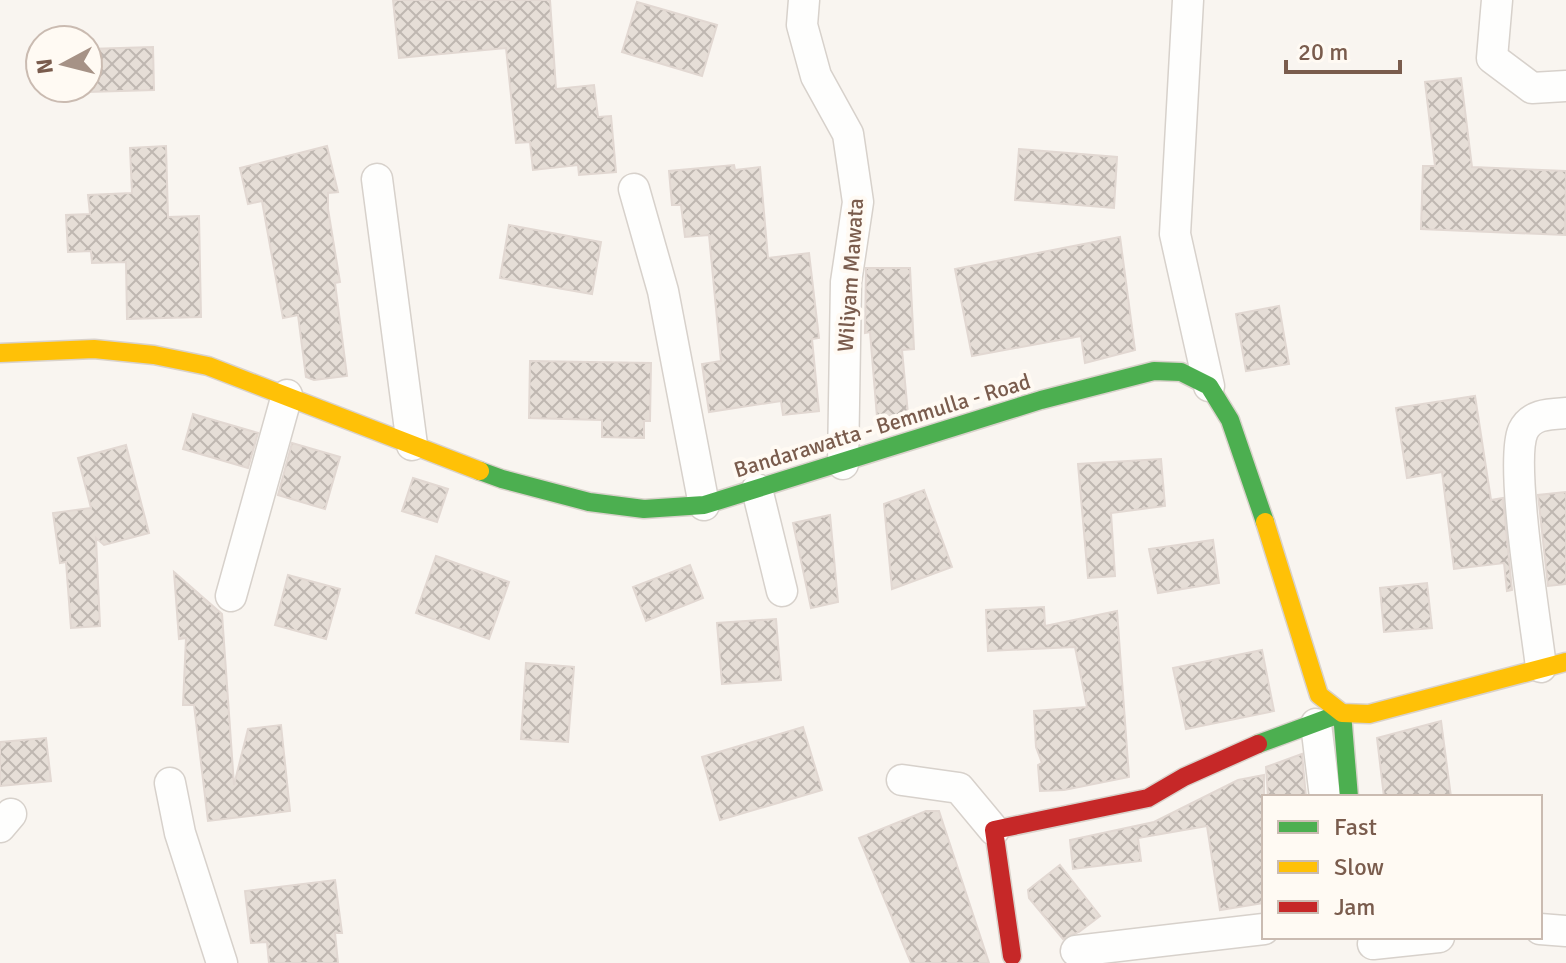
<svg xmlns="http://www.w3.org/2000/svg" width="1566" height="963" font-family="Signika,sans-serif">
<defs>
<pattern id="building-cross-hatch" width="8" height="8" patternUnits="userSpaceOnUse" patternTransform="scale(2)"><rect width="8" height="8" fill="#e6ded7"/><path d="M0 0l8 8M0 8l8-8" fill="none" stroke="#bfb7b1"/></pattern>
</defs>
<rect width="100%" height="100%" fill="#f9f5f0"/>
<path fill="url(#building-cross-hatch)" stroke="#e2d8d2" stroke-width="2" d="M393,0h157l6,89 38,-4 4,32 13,-1 5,56 -37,3 -1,-10 -45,5 -3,-28 -14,1 -10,-95 -107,10z
M637,2l80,23 -15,51 -80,-24z
M153,47l1,43 -66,2v-43z
M1461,78l11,89 94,4 -1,64 -144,-6 2,-63h12l-10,-84z
M166,146l2,71 31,-1 2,101 -74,2 -1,-57 -34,1 -1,-12 -23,1 -2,-37 24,-1 -2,-19 44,-2 -2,-45z
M327,146l11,46 -10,1v16l12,73 -5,1 12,93 -33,4 -8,-3 -8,-62 -15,3 -21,-117 -14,3 -8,-36z
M1019,149l98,8 -3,51 -99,-8z
M734,165l1,5 25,-3 8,91 41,-5 10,85 -7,1 7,72 -36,4 -2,-14 -72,11 -7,-48 19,-3 -12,-126 -24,2 -4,-32h-9l-3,-34z
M509,225l92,17 -9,52 -92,-16z
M1120,237l15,113 -50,13 -4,-27 -109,20 -17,-87z
M866,268h44l4,81 -12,1 6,64 -31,3 -7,-85 -5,1z
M1279,306l10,58 -43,7 -10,-57z
M530,361l121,2 -1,58h-6v17l-42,-1v-17l-73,-2z
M1475,396l16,104 12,-2 9,92 -5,1 -3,-28 -50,6 -12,-97 -35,6 -11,-70z
M193,414l65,19 -10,35 -65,-19z
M292,443l48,14 -15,52 -47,-14z
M126,445l23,88 -45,12 -8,-7 4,88 -29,2 -5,-66 -6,1 -7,-50 38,-5 -13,-50z
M1161,459l4,47 -54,7 4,63 -27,2 -10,-114z
M413,478l35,11 -11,33 -35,-11z
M924,490l28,77 -60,22 -8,-85z
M1566,492v92l-18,2 -10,-91z
M830,515l8,87 -27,6 -18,-85z
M1213,540l6,43 -61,10 -9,-44z
M436,556l73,26 -20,57 -73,-26z
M690,565l13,33 -57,23 -13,-34z
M174,572l48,42 12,171 14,-56 33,-4 9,86 -82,10 -14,-116h-11l3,-67 -7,1z
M288,575l52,14 -14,50 -51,-14z
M1427,583l5,45 -48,4 -4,-44z
M1044,607l1,19 72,-15 12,166 -65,13 -24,1 -2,-26 4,-2 -6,-16 -2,-36 53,-4 -12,-60 -87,4 -2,-41z
M776,619l5,61 -59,4 -5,-61z
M1262,650l12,61 -88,18 -13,-61z
M526,663l48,4 -6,75 -47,-3z
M1441,721l10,76h-67l-7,-59z
M803,727l19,63 -102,30 -18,-63z
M46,738l5,43 -51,5v-44z
M1302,754l4,43h-38l-2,-30z
M1264,775v128l-44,7 -13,-84 -69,12 3,23 -68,8 -3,-29 84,-18 84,-42z
M926,811h13l50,152h-78l-52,-125z
M1060,865l40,51 -21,16 -16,7 -34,-41 -1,-8z
M335,880l7,53h-7l3,30h-69l-2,-21 -16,1 -6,-52z"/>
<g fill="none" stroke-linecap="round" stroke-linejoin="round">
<g stroke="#d7d1cb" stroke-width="33">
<path id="street" d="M804,0l-2,25 14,51 32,58 10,68 -12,80 -3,182
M1188,0l-13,234 34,152
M1497,0l-5,58 40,30 34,-2
M377,179l35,266
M634,189l29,102 41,214
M757,489l25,102
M231,596l56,-201
M1541,667c-5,-43 -32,-204 -18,-236 8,-17 26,-17 43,-18
M1316,724l9,73
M902,780l57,8 35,42
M170,783l10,50 42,130
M0,827l11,-13
M1540,929l26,2
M1373,944l66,-7
M1076,951l188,-22"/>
</g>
<g stroke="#d9d2cb" stroke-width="21">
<path id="fast" d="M480,471l22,8 87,23 55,7 60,-4 337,-105 113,-29 27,1 28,14 21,34 35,102
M1258,744l84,-31 7,84"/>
</g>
<g stroke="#d9d2cb" stroke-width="21">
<path id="slow" d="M0,353l94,-4 60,6 54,11 272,105
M1265,522l54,173 23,18 27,1 197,-52"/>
</g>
<g stroke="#d9d2cb" stroke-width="21">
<path id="jam" d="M1012,956l-18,-126 154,-32 36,-21 74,-33"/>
</g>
<use href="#street" stroke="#fefefd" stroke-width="30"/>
<use href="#fast" stroke="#4caf50" stroke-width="18"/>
<use href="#slow" stroke="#ffc107" stroke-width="18"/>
<use href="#jam" stroke="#c62828" stroke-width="18"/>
</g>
<g text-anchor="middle" stroke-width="8" stroke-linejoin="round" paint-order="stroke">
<g font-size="22" fill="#7a5c4d" stroke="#fffaf3">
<text transform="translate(850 275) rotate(-86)" y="8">Wiliyam Mawata</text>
<text transform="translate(882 425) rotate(-17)" y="8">Bandarawatta - Bemmulla - Road</text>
</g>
</g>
<rect x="1262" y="795" width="280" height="144" fill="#fffaf3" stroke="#cabbb1" stroke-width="2"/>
<rect x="1278" y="821" width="40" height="12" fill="#4caf50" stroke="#cabbb1" stroke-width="2"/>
<text x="1334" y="835" font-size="24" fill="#7a5c4d">Fast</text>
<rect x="1278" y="861" width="40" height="12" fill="#ffc107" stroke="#cabbb1" stroke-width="2"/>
<text x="1334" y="875" font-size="24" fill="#7a5c4d">Slow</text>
<rect x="1278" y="901" width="40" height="12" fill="#c62828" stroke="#cabbb1" stroke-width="2"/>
<text x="1334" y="915" font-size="24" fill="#7a5c4d">Jam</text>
<g transform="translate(64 64) rotate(263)"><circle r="38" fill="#fffaf3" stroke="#cabbb1" stroke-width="2"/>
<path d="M0-6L14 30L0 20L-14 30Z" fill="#a69286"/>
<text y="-12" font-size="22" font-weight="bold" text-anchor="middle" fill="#7a5c4d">N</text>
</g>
<path d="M1286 60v12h114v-12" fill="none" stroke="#7a5c4d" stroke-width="4"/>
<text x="1298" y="60" font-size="24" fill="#7a5c4d" stroke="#fffaf3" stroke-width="6" paint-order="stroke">20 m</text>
</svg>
